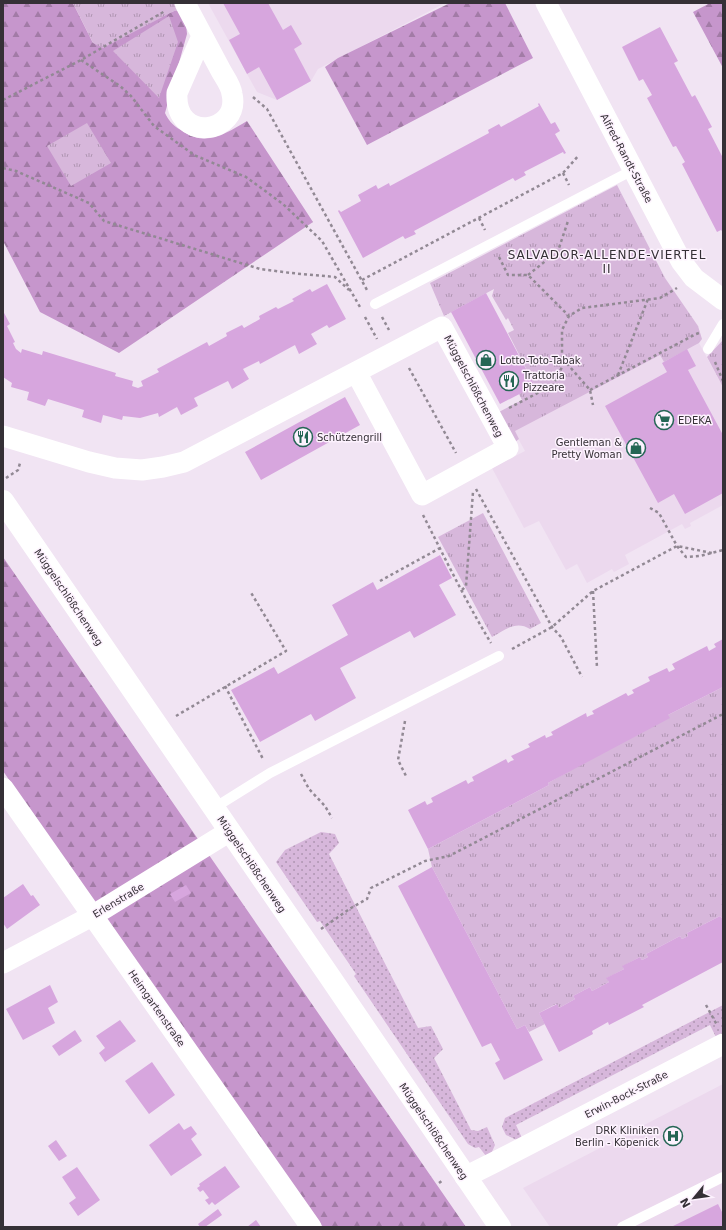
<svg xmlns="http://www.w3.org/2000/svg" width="726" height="1230" font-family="'DejaVu Sans',sans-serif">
<defs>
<pattern id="grass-dots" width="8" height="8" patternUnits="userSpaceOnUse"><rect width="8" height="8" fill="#d7b7db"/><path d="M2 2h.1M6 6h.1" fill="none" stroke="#af95b2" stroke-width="1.8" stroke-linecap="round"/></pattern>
<pattern id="forest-firs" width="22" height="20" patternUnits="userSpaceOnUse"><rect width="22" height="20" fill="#c696cc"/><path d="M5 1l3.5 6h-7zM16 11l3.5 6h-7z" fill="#a27ba6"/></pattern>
<pattern id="park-tufts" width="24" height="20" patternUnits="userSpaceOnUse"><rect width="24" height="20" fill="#d7b7db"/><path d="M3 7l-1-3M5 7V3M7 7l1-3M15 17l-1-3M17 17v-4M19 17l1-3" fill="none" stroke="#af95b2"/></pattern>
</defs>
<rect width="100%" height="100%" fill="#f1e4f3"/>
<path fill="#ecd9ee" d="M208,3h237l-127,66 -7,12 -34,19 -20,-8z
M699,343l24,44v118l-33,18 1,3 -6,3 -3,-5 -57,31 4,9 -15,8 -2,-3 -25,14 -10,-19 -11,6 -27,-49 -15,7 -32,-60 33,-17 -11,-20 80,-43 66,-33 4,7z
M723,1084v143h-173l-27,-39z"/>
<path fill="url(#grass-dots)" d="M321,832l14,2 4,9 -10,11 89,174 13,-2 12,23 -9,9 37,72 7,1 9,-4 8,18 -4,9 -5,2 -7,-9 -4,1 -7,-4 -114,-168 2,-2 -36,-53 -3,1 -41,-60 9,-12z
M723,1005v29l-7,3 -6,-12 -194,100 6,13 -3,3 -13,-6 -4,-8 3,-9z"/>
<path fill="url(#forest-firs)" d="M3,3h70l20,40 81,-32h6l6,13 1,10 -22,79c4,9 10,14 19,19 24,15 42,1 63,-11l66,101 -194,131 -79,-41 -37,-71z
M450,3h55l28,55 -166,87 -42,-78 13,-9z
M710,3h13v65l-30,-56z
M3,557l463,670h-143l-237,-335 -83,-121z"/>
<path fill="url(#park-tufts)" d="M73,3h102l5,8h-6l-71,37 -10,-5z
M169,16l9,26 -19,56 -46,-47z
M87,123l24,40 -40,23 -24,-40z
M617,185l48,93 33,48 4,13 -3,4 -35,19 -4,-7 -145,76 4,8 -4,3 -20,-28 27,-14 -3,-6 16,-8 -27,-53 6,-3 -6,-12 -2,2 -14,-24 2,-7 -50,27 -14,-33z
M723,340v47l-16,-30z
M483,513l58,110 -11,6c-14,-9 -25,1 -38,8l-54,-100z
M723,687v231h-1l-2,-2 -33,17 1,3 -6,3 -2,-3 -34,18 2,3 -6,3 -2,-3 -17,9 1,3 -17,9 2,4 -17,9 -2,-4 -17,9 2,3 -16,9 -3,-4 -17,9 6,11 -16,8 -4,-7 -8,4 -85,-162 -4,-18 121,-64 -1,-2 120,-68z"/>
<path fill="#d7a6de" d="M223,3h45l15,27 8,-5 11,19 -8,5 17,32 -34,19 -18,-33 -12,7 -18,-34 11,-6z
M660,27l18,34 -4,2 18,34 3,-2 17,32 -4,2 15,29v74l-2,-2 -4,2 -35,-68 3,-2 -9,-16 -3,1 -26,-49 5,-3 -9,-16 -4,2 -17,-34z
M539,103l12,21 4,-2 5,9 -5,3 11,19 -2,1 -1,-2 -39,20 2,3 -11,6 -2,-3 -99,53 2,3 -11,5 -2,-3 -40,22 -25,-47 1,-1 2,2 20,-11 -3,-6 18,-10 2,4 11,-6 1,3 99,-53 -1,-3 11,-6 2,3 38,-21 -1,-2z
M327,284l19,35 -17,9 -2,-3 -16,9 6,10 -18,10 -4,-9 -35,19 -1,-3 -16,8 6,10 -17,10 -4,-8 -34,17 4,8 -17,9 -4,-8 -18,10 -1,-4 -18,5 -17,-2 -1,4 -19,-5 -2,8 -19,-6 2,-7 -36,-11 -3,7 -18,-6 2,-8 -18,-5 1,-4 -9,-6v-66l7,13 -3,2 8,16 -2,1 3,6 5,4 1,-4 20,6 1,-4 73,22 -1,3 18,5 -1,5 6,2 5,-2 -2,-5 18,-9 -2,-3 50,-27 2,4 18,-10 -1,-3 16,-8 2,3 16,-9 -1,-3 17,-9 2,2 16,-8 -2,-2 18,-10 2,3z
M486,293l49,93 -35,18 -49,-92z
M687,349l9,17 -8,4 35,65v58l-38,21 -11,-20 -16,9 -53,-97 62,-34 -5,-9z
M345,397l15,28 -99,55 -16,-28z
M440,555l12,23 -13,7 17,30 -42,23 -4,-7 -70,37 16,30 -41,23 -4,-7 -51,28 -29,-52 43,-23 4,7 70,-39 -16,-30 41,-23 4,8z
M723,639v48l-55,28 2,3 -122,65 1,2 -121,64 -20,-39 17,-9 2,4 6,-3 -2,-4 35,-18 2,4 3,-2 3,-1 -2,-4 34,-18 2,4 3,-2 3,-1 -3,-4 19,-9 -2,-3 17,-9 1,3 7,-3 -2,-3 35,-19 1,4 4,-2 3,-1 -2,-3 34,-18 2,3 6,-3 -2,-3 18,-9 -2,-4 19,-9 2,4 6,-3 -3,-5 35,-18 2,5 7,-4 -2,-3z
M432,867l85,162 8,-4 18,35 -39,20 -9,-17 5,-3 -9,-17 -9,4 -84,-161z
M23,884l8,12 2,-1 7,10 -33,24 -4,-6v-25z
M186,885l5,8 -16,9 -5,-8z
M720,916l2,2h1v44l-81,43 2,2 -35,18 -1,-3 -16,9 1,3 -34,18 -20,-39 18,-9 2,4 16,-9 -2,-3 17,-9 2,4 17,-9 -3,-4 18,-9 -2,-3 18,-9 2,3 6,-3 -2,-3 34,-18 2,3 6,-3 -1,-3z
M50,985l8,17 -10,6 7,15 -32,17 -17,-31z
M120,1020l16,21 -31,21 -6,-9 6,-5 -9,-12z
M75,1030l7,11 -23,15 -7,-10z
M152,1062l23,33 -26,19 -24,-33z
M179,1123l5,7 7,-4 6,8 -6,5 11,16 -31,21 -22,-31z
M56,1140l11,16 -8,5 -11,-15z
M225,1166l15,21 -25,18 -3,-3 -3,3 -4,-5 4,-2 -6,-8 -3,2 -3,-4 3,-2 -1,-2z
M77,1167l23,33 -22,16 -9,-13 7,-5 -14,-21z
M718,1204l5,10v13h-52z
M218,1209l4,6 -17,12h-5l-2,-3z
M256,1220l5,7h-14z"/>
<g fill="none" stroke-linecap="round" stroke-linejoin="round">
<path stroke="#928994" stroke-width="2.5" stroke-dasharray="3 3" stroke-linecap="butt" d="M81,60l39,26 11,10 23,30 40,29 52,22 37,27 39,37 38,66
M253,97l14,12 100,181
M3,100l78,-40 84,-49
M3,168l13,3 73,32 15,18 156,48 31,4 44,4 14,13
M563,173l6,12
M479,218l6,12
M499,257l9,18h20l41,41
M528,275l30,-24 10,-30
M362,280l201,-107 16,-18
M365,317l12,22
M382,317l7,13
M563,359l27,31 3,15
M715,362l8,19
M409,368l47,85
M618,375l30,-76
M590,390l106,-56 3,-1
M509,408l44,-23 9,-18v-37l7,-14 13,-8 78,-10 17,-10
M6,478l12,-8 2,-7
M476,489l76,138 9,10 21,40
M650,508l9,5 18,33 9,11 14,-1 23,-6
M423,515c22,43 43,87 68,128
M380,581l60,-33
M462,590l4,-4 7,-94
M593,591l4,77
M512,649l40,-22 41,-36 84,-45 35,7
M225,686l38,73
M176,716l110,-65 -36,-60
M405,721l-7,39 8,16
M301,774l8,15 16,17 7,12
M321,929l30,-21 16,-9 4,-11 54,-27 24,-5 274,-142
M706,1005l11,20
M439,1183l4,-3"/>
<path stroke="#fff" stroke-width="10" d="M375,304l258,-134
M708,349l15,-25
M214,808l56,-35 229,-117
M622,1227l101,-50"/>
<path stroke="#fff" stroke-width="21" d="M185,3l2,4c11,21 22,41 33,62 4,8 11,16 12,25 9,40 -58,50 -55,-1l25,-57
M546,3l135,258 13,17 29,22
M3,436l86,26 26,6 27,2 21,-3 21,-5 258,-135 66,121 -86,47 -66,-123
M3,788l308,439
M3,963l89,-47 138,-85
M465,1177l30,-15 228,-118"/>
<path stroke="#fff" stroke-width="22" d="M3,501l327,476 170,250"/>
</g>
<defs>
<g id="shop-ring" transform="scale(1)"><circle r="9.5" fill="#fdf2fe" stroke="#256655" stroke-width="1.5"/><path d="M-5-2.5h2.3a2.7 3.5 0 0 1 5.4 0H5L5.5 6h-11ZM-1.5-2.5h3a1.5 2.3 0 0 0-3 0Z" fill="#256655"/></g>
<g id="restaurant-ring" transform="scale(1)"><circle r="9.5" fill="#fdf2fe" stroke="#256655" stroke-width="1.5"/><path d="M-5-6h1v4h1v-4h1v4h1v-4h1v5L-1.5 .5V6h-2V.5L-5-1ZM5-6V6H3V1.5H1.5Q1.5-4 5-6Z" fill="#256655"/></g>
<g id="supermarket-ring" transform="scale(1)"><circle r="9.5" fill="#fdf2fe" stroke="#256655" stroke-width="1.5"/><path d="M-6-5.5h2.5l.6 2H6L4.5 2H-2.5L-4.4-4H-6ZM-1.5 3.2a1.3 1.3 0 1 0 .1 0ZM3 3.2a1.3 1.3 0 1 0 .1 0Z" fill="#256655"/></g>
<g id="hospital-ring" transform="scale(1)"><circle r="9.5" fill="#fdf2fe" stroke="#256655" stroke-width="1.5"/><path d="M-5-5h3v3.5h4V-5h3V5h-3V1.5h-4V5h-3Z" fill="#256655"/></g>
</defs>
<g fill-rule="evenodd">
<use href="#shop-ring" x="486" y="360"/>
<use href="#restaurant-ring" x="509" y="381"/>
<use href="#supermarket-ring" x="664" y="420"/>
<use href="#restaurant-ring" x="303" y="437"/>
<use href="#shop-ring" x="636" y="448"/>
<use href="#hospital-ring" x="673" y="1136"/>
</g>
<g text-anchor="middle" stroke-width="3" stroke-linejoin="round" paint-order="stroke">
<g font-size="10" fill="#353036" stroke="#fdf2fe">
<text transform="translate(627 158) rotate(62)" y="4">Alfred-Randt-Straße</text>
<text transform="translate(474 386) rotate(62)" y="4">Müggelschlößchenweg</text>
<text transform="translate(69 597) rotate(56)" y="4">Müggelschlößchenweg</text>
<text transform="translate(252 864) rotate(56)" y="4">Müggelschlößchenweg</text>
<text transform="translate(118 900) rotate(-31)" y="4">Erlenstraße</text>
<text transform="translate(157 1008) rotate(55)" y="4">Heimgartenstraße</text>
<text transform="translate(626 1094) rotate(-27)" y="4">Erwin-Bock-Straße</text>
<text transform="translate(434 1131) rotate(56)" y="4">Müggelschlößchenweg</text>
</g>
<g font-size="10" fill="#353036" stroke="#fdf2fe" text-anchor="start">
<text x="500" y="364">Lotto-Toto-Tabak</text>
<text x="523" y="379">Trattoria<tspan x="523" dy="12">Pizzeare</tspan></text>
<text x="678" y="424">EDEKA</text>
<text x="317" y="441">Schützengrill</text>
<text x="622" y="446" text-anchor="end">Gentleman &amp;<tspan x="622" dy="12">Pretty Woman</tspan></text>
<text x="659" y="1134" text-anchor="end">DRK Kliniken<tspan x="659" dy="12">Berlin - Köpenick</tspan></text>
</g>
<g font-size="12" letter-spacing="1" fill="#353036" stroke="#fdf2fe">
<text x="607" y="259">SALVADOR-ALLENDE-VIERTEL<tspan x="607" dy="14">II</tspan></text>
</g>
</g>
<rect width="726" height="1230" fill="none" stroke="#353036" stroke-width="8"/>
<g transform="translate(694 1198) rotate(241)" stroke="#fdf2fe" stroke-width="3" paint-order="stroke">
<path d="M0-3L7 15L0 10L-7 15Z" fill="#353036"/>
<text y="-6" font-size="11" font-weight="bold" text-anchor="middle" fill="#353036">N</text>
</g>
</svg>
